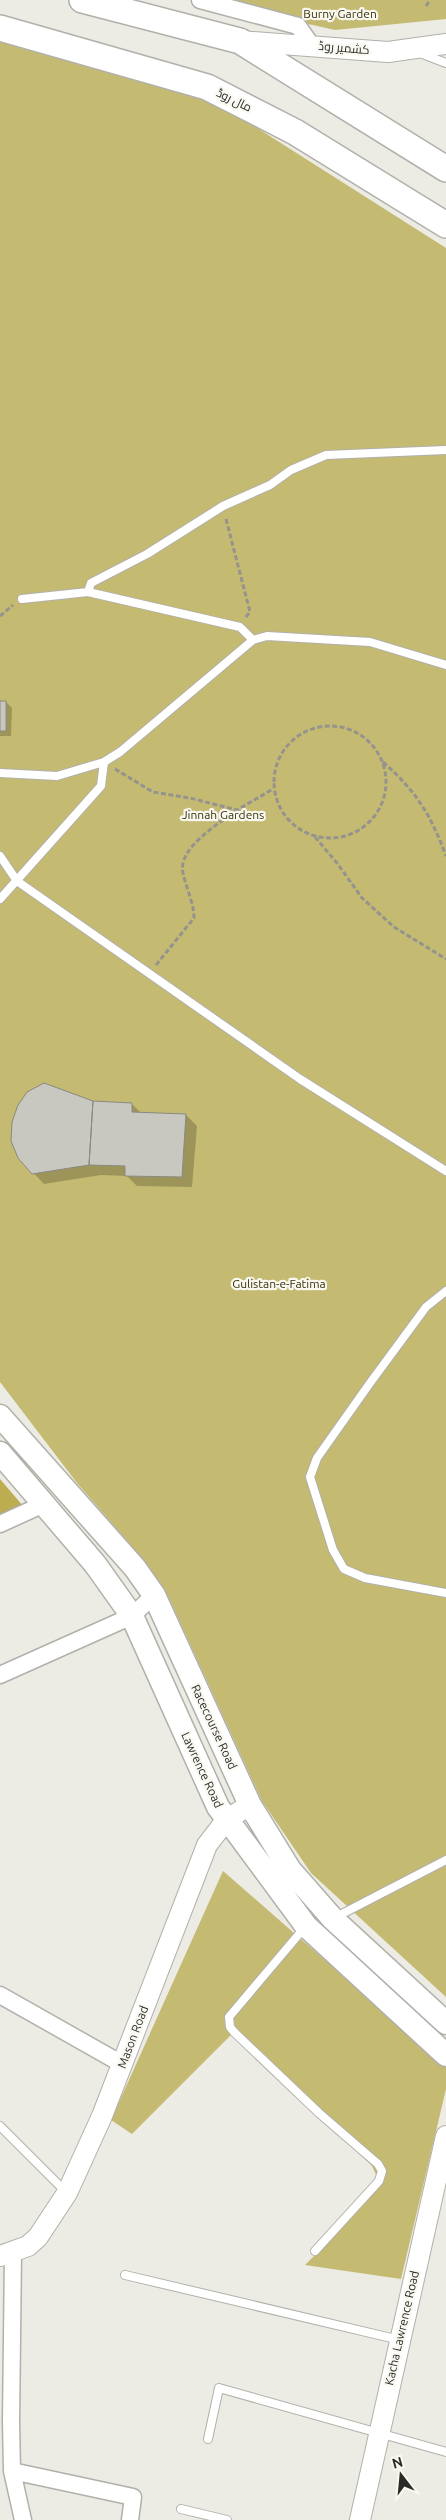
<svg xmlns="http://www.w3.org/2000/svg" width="446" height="2520" font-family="Ubuntu,Cairo,sans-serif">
<rect width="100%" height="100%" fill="#ecebe4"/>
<path fill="#c5ba71" d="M219,0h227v19l-111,11 -58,-13z
M0,38l205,57 241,153v1749l-135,-124 -49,-72 -93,-203 -40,-55 -52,-60 -77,-101z
M223,1871l223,195v23l-45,190 -96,-14 35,-35 39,-49 -7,-15 -53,-53 -87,-79 -100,100 -21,-14z"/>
<path fill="#bbad50" d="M0,1479l23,27 -23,11z"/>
<path fill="#0003" d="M0,702h6l6,6 -1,28h-11z
M93,1103l39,1 9,9 45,2 11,11 -5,61 -55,-1 -10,-10 -26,-1 -57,9 -25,-26z"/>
<path fill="#c8c7c0" stroke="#8a8982" d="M0,701h6v30h-6z
M44,1083l49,18 -4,64 -57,9 -14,-16 -7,-17 1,-19 6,-17 9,-13z
M93,1101l39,2v9l54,2 -4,63 -57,-1v-10l-36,-1z"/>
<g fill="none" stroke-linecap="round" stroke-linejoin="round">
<g stroke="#b1b0aa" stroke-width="10">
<path id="service" d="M420,53l26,10
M22,599l66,-7
M253,640l-13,-13 -152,-35 3,-9 56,-29 76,-48 47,-21 21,-15 35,-15 120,-5
M0,773l57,3 47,-14
M0,856l17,25 283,198 146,92
M0,899l101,-113 3,-24 16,-10 133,-112 14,-4 103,6 76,23
M446,1291l-20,16 -56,76 -53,75 -7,19 23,73 11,19 21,9 81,15
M336,1917l110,-57
M305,1927l-76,90 1,10 4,5 85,81 59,51 4,7 -3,10 -64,70
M0,2126l66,66
M125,2275l275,65
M208,2439l11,-51 227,64
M181,2509l46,11"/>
</g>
<g stroke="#b1b0aa" stroke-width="19">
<path id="minor" d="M200,0l98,26 14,20
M0,1524l44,-20
M0,1675l132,-59 22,-21
M0,1995l122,69
M13,2253l-2,169 1,49 11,49
M12,2471l121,26 -3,23"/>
</g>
<g stroke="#b1b0aa" stroke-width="22">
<path id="tertiary" d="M240,41l148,11 58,-8
M0,2256l28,-10 10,-9 29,-44 35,-77 105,-271 20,-26 23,-14
M360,2520l86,-384"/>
</g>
<g stroke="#b1b0aa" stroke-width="25">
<path id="secondary" d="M0,1416l135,152 19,27 96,210 40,65 43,49 113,104
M0,1453l95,111 37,52 86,191 9,12 79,107 140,129"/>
</g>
<g stroke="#b1b0aa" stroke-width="28">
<path id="primary" d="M82,0l158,41 206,128
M0,28l207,59 88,45 151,93"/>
</g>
<path stroke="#94938e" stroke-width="3" stroke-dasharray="5 2.5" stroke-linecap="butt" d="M426,6l4,-6
M226,519l24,93 -5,6
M0,616l13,-11
M274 782a56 56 0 1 1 112 0a56 56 0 1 1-112 0Z
M383,762c33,29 48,53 63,94
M115,769l38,23 37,6 47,12 36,-21
M315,837l22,26 25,35 32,29 52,32
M156,965l38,-47c0,-15 -8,-30 -11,-45 -6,-25 37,-50 54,-63"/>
<use href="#service" stroke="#fff" stroke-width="8"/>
<use href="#minor" stroke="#fff" stroke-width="16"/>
<use href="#tertiary" stroke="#fff" stroke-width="20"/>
<use href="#secondary" stroke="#fff" stroke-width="22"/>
<use href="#primary" stroke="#fff" stroke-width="25"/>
</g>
<g text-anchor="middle" stroke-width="4.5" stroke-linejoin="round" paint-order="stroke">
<g font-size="12" fill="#383309" stroke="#f9f8f1">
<text x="340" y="18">Burny Garden</text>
<text x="223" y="819">Jinnah Gardens</text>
<text x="279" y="1288">Gulistan-e-Fatima</text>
</g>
<g font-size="12" fill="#2a2a27" stroke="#f9f8f1">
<text transform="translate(344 48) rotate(5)" y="4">کشمیر روڈ</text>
<text transform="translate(234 100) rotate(26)" y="4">مال روڈ</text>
<text transform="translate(214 1727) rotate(65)" y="4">Racecourse Road</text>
<text transform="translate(202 1770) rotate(65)" y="4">Lawrence Road</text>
<text transform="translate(133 2037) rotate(-69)" y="4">Mason Road</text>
<text transform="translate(402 2328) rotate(-77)" y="4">Kacha Lawrence Road</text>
</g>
</g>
<g transform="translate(401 2475) rotate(344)" stroke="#f9f8f1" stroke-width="4" paint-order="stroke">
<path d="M0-4L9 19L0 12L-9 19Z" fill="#2a2a27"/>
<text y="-8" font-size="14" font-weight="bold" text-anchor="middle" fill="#2a2a27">N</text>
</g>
</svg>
